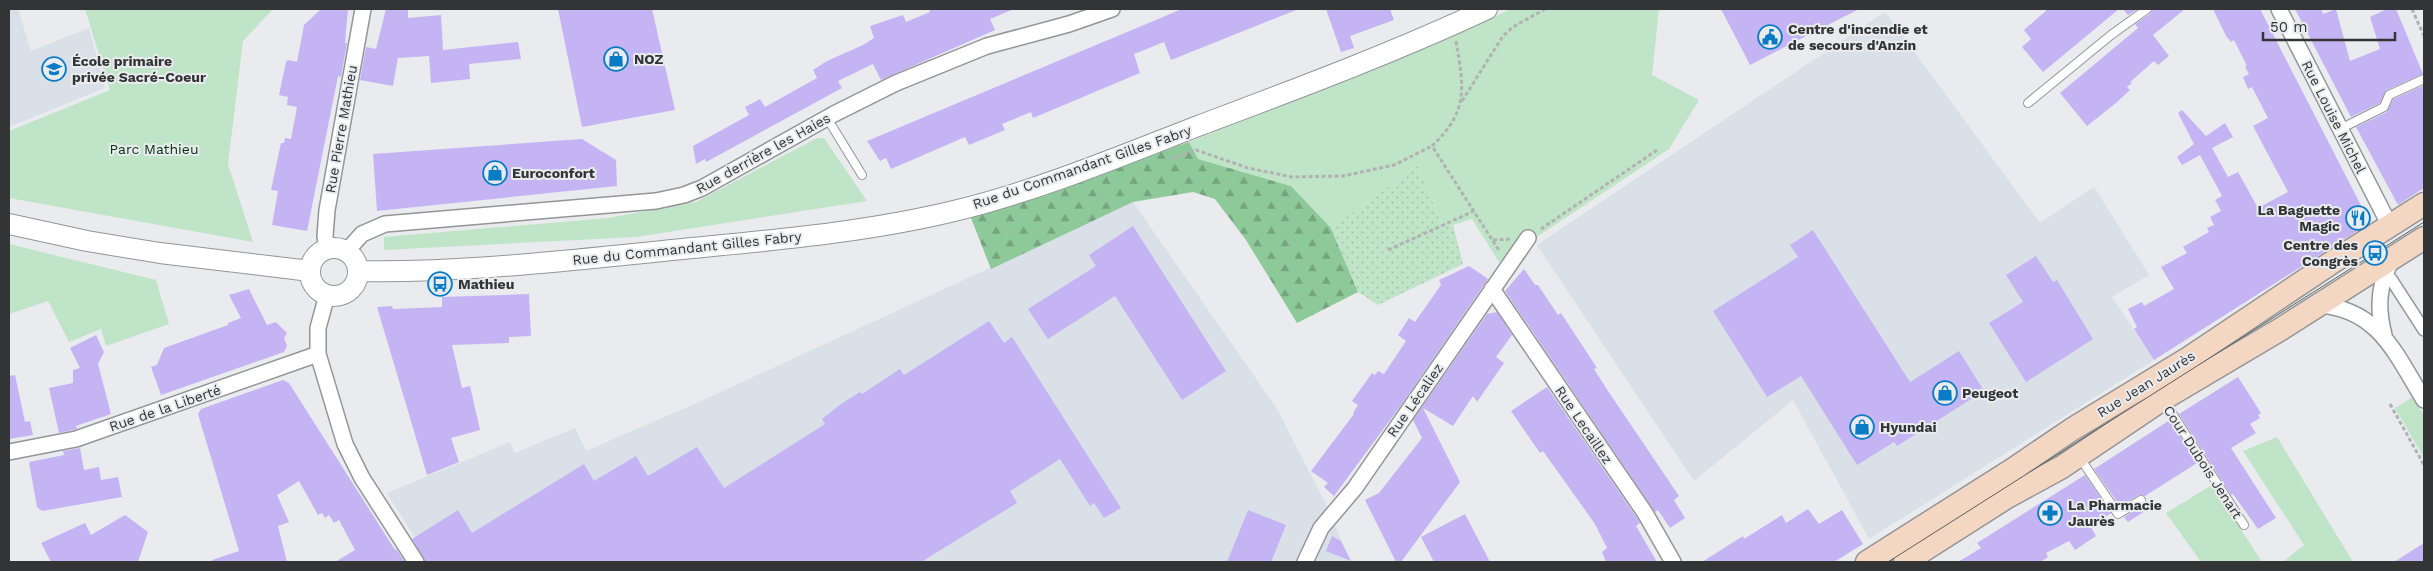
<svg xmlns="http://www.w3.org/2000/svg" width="2433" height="571" font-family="'Work Sans',sans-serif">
<defs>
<pattern id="forest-firs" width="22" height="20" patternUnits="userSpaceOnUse" patternTransform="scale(1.25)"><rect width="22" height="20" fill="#8ec99a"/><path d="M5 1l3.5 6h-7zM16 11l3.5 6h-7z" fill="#75a47e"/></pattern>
<pattern id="garden-dots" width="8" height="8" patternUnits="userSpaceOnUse" patternTransform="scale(1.25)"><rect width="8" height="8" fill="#c0e4c7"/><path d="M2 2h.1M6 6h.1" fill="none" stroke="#a5c4ac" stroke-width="1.8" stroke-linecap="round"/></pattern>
</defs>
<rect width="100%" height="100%" fill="#e9ebee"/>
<path fill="#d9e0e8" d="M9,9h9l13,42 58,-23 16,60 -96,39z
M1885,12l155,211 54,-36 55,88 -37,22 42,63 -285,179 -76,-139 -99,81 -157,-236z
M1133,202l144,207 53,103 20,50h-920l-43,-69 123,-51 5,11 60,-25 11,23 113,-49z"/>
<path fill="#c0e4c7" d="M85,9h188l-30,32 -15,123 25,78 -244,-44v-67l101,-41z
M1511,9h148l-7,66 47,25 -30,49 -170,113 -27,-43 -29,9 -25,-63 -87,63 -40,-42 -94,-27 -8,-17 247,-98z
M817,138h7l43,63 -231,36 -252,13v-13l224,-19 88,-16z
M9,244l147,36 13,44 -63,22 -5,-17 -32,13 -21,-41 -39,13z
M2413,397l11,18v43l-29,-50z
M2277,437l76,125h-70l21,-17 -61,-94z
M2212,485l50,77h-61l-35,-49z"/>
<path fill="url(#forest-firs)" d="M1189,142l9,17 93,27 40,42 27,64 -61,31 -51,-83 -31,-41 -22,-7 -60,10 -142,67 -20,-51z"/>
<path fill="url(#garden-dots)" d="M1418,165l25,63 10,-3 10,39 -85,41 -20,-13 -27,-64z"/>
<path fill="#c5b4f3" d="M321,9h27l-3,34h2l-6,34 -3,-1 -31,155 -35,-6 6,-34 -7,-1 10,-47h3l1,-5 6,1 6,-32 -10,-2 1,-8 -9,-2 7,-33 2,-2 9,2 7,-37z
M386,9h22v9l33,-3 2,35 75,-8 3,17 -52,5 1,15 -39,4 -2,-27 -31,2 -5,28 -33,-6 6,-33 10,2z
M558,9h94l23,101 -93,17z
M929,9h85l-24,10 5,11 -114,50 -8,-16 -35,17 4,7 -136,74 -1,-3 -9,5 -3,-18 56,-31 -4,-8 15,-8 5,8 52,-29 -4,-8 14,-9 36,-16 11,-7 -4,-12 33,-11 3,7 24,-10z
M1182,9l114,1 -125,50 -7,-18 -30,12 6,19 -107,45 -2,-6 -29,12 3,6 -36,15 -4,-8 -74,32 -5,-11 -6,3 -13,-20z
M1326,9h64l4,11 -44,16 4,12 -13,4z
M1721,9h138l-109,56z
M2048,9h71l-76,63 -21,-25 9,-8 -7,-9z
M2123,9h15l-10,6z
M2153,9h32l-32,26 16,21 -11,9 -4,-4 -24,21 2,1 -5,4 3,3 -14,13 -29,23 -27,-33 78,-65 -3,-4 15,-10z
M2213,9h47l110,214 -216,137 -20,-31 3,-2 -9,-18 14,-7 2,4 30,-17 -13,-22 26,-14 -4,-6 26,-15 -2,-4 7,-3 -4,-8 11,-6 -6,-11 7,-4 -22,-41 -18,10 -5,-8 17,-13 -16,-31 4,-3 24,26 19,-13 8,14 -21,11 16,29 10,-5 20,36 30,-16 -35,-66 15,-8 -16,-31 -4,2 -5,-12 6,-3 -4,-7 2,-1 -13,-26 -3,2 -5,-6z
M2295,9h26l2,5 13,-5 14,52 30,-12 -10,-32 17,-8h9l27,65 -36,16 -7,13 -29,14z
M2424,85v103l-26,17 -42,-78 31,-15 6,-13z
M582,139l34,21 1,26 -240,25 -4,-57z
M1133,226l93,145 -44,29 -67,-104 -67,43 -20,-30 68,-43 -7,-11z
M1813,230l97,152 49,-31 25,40 -87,55 -3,-4 -37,23 -56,-89 -34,21 -54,-86 85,-54 -8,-12z
M2036,256l17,26 4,-2 36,59 -67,43 -37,-59 34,-21 -17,-27z
M1469,266l19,13 -84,122 -70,95 -10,-9 4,-4 -17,-12 43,-57 -1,-1 5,-8 -6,-4 20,-28 3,2 3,-4 6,3 22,-33 -8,-6 11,-17 6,4 26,-37 -2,-5z
M1524,269l11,16h3l20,30 3,-2 36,55 -3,1 14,22 71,105 -5,4 11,18 -15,10 -12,-18 -3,2 -150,-221z
M249,289l18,36 9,-3 11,11 -3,5 3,8 -3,6 -123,43 -10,-28 6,-2 7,-17 64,-23v-2l13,-5 -12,-23z
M529,294l2,42 -22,1v6l-57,2 10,43 8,-2 10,44 -29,8 8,24 -32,13 -50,-168 15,-1 1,3 49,-2v-10z
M1497,312l15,23 -16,22 8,6 -27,39 -4,-6 -20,30 -30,-18 37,74 -59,80h-5l-31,-62 14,-7 43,-55 -9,-18 74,-106z
M989,321l15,22 8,-6 109,171 -17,10 -10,-15 -4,3 -30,-47 -50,32 7,12 -96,59h-496l-13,-23 46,-29 14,23 112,-69 10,17 42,-25 12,20 49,-29 27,41 101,-64 -3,-5 19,-15 19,-12 2,2 38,-25 4,6z
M96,335l8,17 -6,12 13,50 -35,12 1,3 -18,4 -10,-45 24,-5v-13l7,-2 -10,-20z
M15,375l10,47 5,-1 3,14 -24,4v-63z
M2238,377l23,36 -3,2 2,3 -10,6 6,9 -25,15 45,70 -18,11 -25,-35 -2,1 -52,-81z
M283,380l6,3 106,167 1,-1 9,13h-70l20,-12 -16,-30 -5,3 -5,-8 -4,3 -3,-5 -4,2 -19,-34 -22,14 12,27 -11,4 9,36h-74l-1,-2 27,-9 -41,-137 3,-5z
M1547,387l90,131 3,5 -4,3 21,36h-51l-4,-10 5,-4 -12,-24 -52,-73 -3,2 -29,-42z
M2170,420l27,43 -52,33 -6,-1 -19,11 -26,-37z
M80,448l4,22 15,-3 2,13 17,-3 4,20 -80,14 -5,-4 -8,-45 35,-7 -1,-4z
M2085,475l26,38 -20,14 5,9 -21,14 -6,-9 -23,12 2,4 -8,5h-82l23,-14 -4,-5z
M2145,504l3,5 -20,13 -4,-5z
M1808,509l11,15 23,-14 21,34 -29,18h-132l41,-26 1,3 38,-24 4,8z
M1248,510l38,15 -15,37h-44z
M1465,514l25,48h-56l-13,-25z
M125,515l23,17 -10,30h-87l-10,-19 44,-20 6,12z
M1332,536l9,5 10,20 -25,-10z
M2424,543v19h-30z"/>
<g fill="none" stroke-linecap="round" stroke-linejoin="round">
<g stroke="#939597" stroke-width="10">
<path id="service" d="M2028,103l83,-68 36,-26
M827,118l35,57
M2340,129l44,-22 5,-12 35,-16
M2164,401l80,124
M2080,458l38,56 23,-14"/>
</g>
<g stroke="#939597" stroke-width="14">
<path id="pedestrian" d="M2391,279l33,51"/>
</g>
<g stroke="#939597" stroke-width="18">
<path id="minor" d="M2279,9l111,217
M327,250l-2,-14 2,-26 36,-201
M346,252l16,-18 23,-10 271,-23 28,-6 18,-7 132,-74 62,-31 91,-37 82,-22 43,-15
M1492,289l153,224 28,49
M327,295l-9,33v26l27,90 17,34 54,84
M2319,305c60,4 77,50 105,95
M2384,335c-7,-27 -6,-51 8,-75
M9,452l67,-13 242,-85
M1305,562l16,-34 34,-40 173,-250"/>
</g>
<g stroke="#939597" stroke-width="22">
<path id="tertiary" d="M9,224l78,17 73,12 150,18
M310 272a24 24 0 1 1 48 0a24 24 0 1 1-48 0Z
M358,271c102,2 203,-10 305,-20 97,-10 196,-17 291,-40 83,-20 164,-54 244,-85 98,-37 195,-73 289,-117"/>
</g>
<g stroke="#939597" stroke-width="25">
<path id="secondary" d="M1867,562l145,-92 59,-40 118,-72 142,-95 93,-59
M1905,562l102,-65 55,-30 101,-68 118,-70 143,-91"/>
</g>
<path stroke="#b0b2b4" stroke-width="3" stroke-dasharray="4 2.5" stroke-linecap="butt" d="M2412,9l12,27
M1456,41c8,47 13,70 -24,105l68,106
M1462,101l41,-65 10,-9 32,-18
M1172,156l1,2 23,-8 52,18 44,9 51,-1 51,-11 38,-19
M1541,229l116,-79
M1493,240l17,-1
M1388,250l86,-39
M2390,404l34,61"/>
<use href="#service" stroke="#fff" stroke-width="8"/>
<use href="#pedestrian" stroke="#fff" stroke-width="11"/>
<use href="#minor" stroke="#fff" stroke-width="15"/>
<use href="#tertiary" stroke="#fff" stroke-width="20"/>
<use href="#secondary" stroke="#f4d7c3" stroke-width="22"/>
<path stroke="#5c5e5f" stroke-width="1" d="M1888,562l536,-340"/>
</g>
<defs>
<g id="civic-ring" transform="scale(1.25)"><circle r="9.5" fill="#e9ebee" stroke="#0a7bc5" stroke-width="1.5"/><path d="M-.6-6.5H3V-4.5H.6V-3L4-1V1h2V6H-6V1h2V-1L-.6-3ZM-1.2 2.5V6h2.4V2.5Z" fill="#0a7bc5"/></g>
<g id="shop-ring" transform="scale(1.25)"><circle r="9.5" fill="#e9ebee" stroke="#0a7bc5" stroke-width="1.5"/><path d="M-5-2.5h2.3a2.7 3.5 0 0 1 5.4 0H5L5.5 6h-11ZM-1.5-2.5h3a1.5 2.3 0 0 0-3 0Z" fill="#0a7bc5"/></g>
<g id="school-ring" transform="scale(1.25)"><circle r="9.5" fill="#e9ebee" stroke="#0a7bc5" stroke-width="1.5"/><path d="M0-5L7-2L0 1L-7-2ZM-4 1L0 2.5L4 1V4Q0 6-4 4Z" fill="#0a7bc5"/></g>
<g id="restaurant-ring" transform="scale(1.25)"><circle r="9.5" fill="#e9ebee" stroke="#0a7bc5" stroke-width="1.5"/><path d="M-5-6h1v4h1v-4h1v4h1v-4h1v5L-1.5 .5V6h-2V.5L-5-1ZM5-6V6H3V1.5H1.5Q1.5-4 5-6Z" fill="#0a7bc5"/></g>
<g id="bus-ring" transform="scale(1.25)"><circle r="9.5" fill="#e9ebee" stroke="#0a7bc5" stroke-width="1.5"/><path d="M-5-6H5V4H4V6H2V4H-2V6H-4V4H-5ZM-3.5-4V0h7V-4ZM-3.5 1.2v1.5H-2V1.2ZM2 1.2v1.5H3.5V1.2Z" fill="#0a7bc5"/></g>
<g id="pharmacy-ring" transform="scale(1.25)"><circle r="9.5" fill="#e9ebee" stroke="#0a7bc5" stroke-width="1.5"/><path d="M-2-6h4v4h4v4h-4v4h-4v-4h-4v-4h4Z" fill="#0a7bc5"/></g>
</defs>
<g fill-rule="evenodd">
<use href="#civic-ring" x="1770" y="37"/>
<use href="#shop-ring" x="616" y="59"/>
<use href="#school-ring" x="54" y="69"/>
<use href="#shop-ring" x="495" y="173"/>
<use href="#restaurant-ring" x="2358" y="218"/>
<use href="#bus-ring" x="2375" y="253"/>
<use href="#bus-ring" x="440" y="284"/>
<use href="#shop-ring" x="1945" y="393"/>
<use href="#shop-ring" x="1862" y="427"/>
<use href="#pharmacy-ring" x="2050" y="513"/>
</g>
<g text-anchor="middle" stroke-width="4" stroke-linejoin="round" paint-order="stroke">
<g font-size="14" font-weight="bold" fill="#333435" stroke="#e9ebee" text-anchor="start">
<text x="1788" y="34">Centre d'incendie et<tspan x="1788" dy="16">de secours d'Anzin</tspan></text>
<text x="634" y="64">NOZ</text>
<text x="72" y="66">École primaire<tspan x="72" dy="16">privée Sacré-Coeur</tspan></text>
<text x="512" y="178">Euroconfort</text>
<text x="2340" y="215" text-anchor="end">La Baguette<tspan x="2340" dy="16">Magic</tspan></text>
<text x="2358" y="250" text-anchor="end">Centre des<tspan x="2358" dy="16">Congrès</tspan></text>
<text x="458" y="289">Mathieu</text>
<text x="1962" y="398">Peugeot</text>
<text x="1880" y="432">Hyundai</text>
<text x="2068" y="510">La Pharmacie<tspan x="2068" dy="16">Jaurès</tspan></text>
</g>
<g font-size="14" fill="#333435" stroke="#e9ebee">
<text transform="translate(2334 117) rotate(63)" y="5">Rue Louise Michel</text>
<text transform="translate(341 129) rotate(-80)" y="5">Rue Pierre Mathieu</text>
<text transform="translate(763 153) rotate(-29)" y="5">Rue derrière les Haies</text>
<text transform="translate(1082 167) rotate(-19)" y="5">Rue du Commandant Gilles Fabry</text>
<text transform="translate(687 248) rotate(-6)" y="5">Rue du Commandant Gilles Fabry</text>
<text transform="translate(2146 384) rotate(-32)" y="5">Rue Jean Jaurès</text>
<text transform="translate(1415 400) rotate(-55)" y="5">Rue Lécaliez</text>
<text transform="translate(165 408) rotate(-19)" y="5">Rue de la Liberté</text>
<text transform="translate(1584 425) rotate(56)" y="5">Rue Lecaillez</text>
<text transform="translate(2203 462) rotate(57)" y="5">Cour Dubois Jenart</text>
</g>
<g font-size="14" fill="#053316" stroke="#e9ebee">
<text x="154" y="154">Parc Mathieu</text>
</g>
</g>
<rect width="2433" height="571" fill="none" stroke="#333435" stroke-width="20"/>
<path d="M2263 32v8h132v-8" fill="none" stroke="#333435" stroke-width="2.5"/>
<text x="2270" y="32" font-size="15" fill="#333435" stroke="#e9ebee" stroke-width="4" paint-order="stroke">50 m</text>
</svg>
